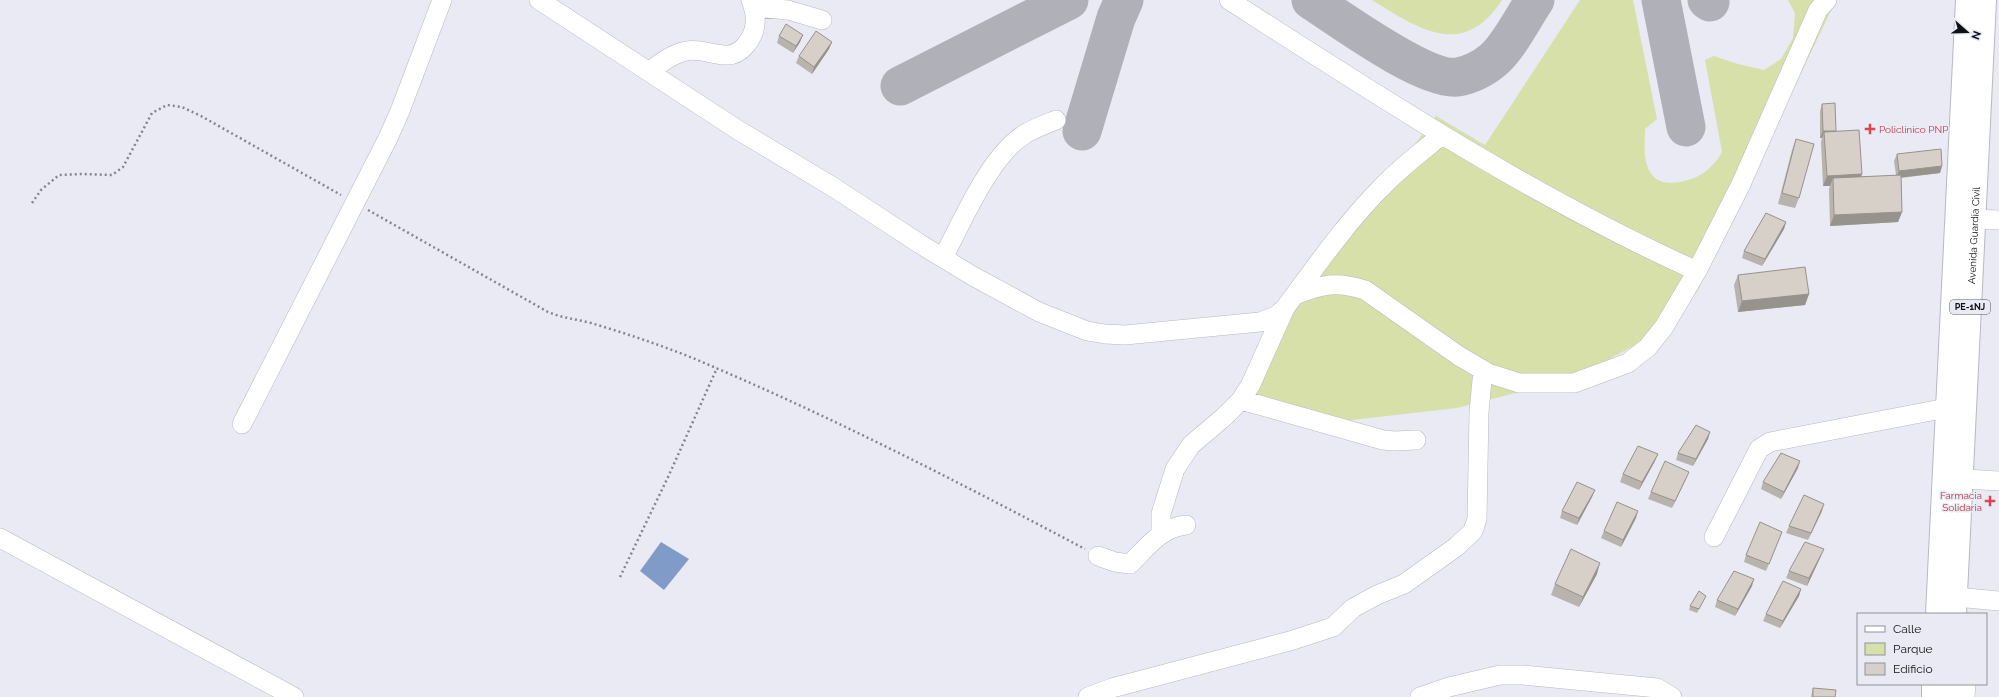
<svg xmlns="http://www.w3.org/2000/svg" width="1999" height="697" font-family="Raleway,sans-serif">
<rect width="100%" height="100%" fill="#e9eaf4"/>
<path fill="#d8e0aa" d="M1372,0h130c-39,60 -83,29 -130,0z
M1580,0h53l24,119 -12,10c0,16 -3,34 8,47 11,13 40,5 52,-4 7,-6 13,-12 17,-20l-17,-92 9,-4 24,8 26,6 17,-11 12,-21 2,-25 -7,-13h48l-139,292 -60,52 -63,34 -117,30 -131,15 -79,-22 40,-87 149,-198 49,29z"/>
<path fill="#819bc9" d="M661,542l28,17 -25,31 -24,-19z"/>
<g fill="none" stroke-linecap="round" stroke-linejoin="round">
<path stroke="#afb0b8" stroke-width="39" d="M1311,0c29,19 115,82 147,77 12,-2 26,-9 35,-17 15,-12 31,-44 42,-60
M1661,0l25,127
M1707,0l3,2
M900,86l169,-86
M1082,131l34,-113 8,-18"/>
<g stroke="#b7b8c1" stroke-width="20">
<path id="minor" d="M539,0l199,130 95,57 87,57 51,31 68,37 48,19 18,3 20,1 135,-13 16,-6 9,-8c30,-40 58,-81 93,-117 19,-21 42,-38 64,-56
M1229,0c151,97 303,197 468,271
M753,7l35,3 34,10
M649,72c11,-9 23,-18 37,-21 14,-3 27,4 40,4 15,1 28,-17 29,-31 1,-8 -1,-17 -4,-24
M1974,219l25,1
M943,258c19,-36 47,-103 82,-124 10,-6 21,-10 31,-14
M1295,295c28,-11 41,-14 70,-5l94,66 29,17 31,10h55l54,-20 20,-16 16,-20 33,-56 44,-87 77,-174 9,-10
M1241,400l142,40 11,1 22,-1
M242,424l146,-286 12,-27 42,-111
M1948,478l51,3
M1161,534v-20l14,-45 16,-24 33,-28 17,-17 10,-16 34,-76
M1714,537l45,-88 11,-7 192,-37
M0,538l294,159
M1098,556l17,6 15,2c16,-16 32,-37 56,-39
M1956,597l43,4
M1088,697l24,-9 178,-47 43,-14 20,-19 24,-13 27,-11 52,-37 17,-16 4,-12 2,-107 4,-42
M1420,697l29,-10 51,-12h23l134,13 15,9
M1965,697l1,-13"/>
</g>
<g stroke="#b7b8c1" stroke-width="24">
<g id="major">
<path d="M1937,614l30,-614"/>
<path id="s1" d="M1955,614l30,-614"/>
<path d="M1933,697v-13"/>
<path d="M1950,697l1,-13"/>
</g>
</g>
<path stroke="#85868d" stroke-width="2.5" stroke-dasharray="2 3" stroke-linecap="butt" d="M32,203l9,-13 18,-15 22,-1 31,1 11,-8 29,-54 15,-8 15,2 19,9 140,79
M368,210l180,102c14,6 28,7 43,11 43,13 85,27 125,45 126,54 248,117 369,181
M620,577l49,-102 48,-107"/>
<use href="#minor" stroke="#fff" stroke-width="19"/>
<use href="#major" stroke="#fff" stroke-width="22"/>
</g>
<path fill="#b8b3ac" d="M803,35l-3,7 -7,11 -16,-10 2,-7z
M832,42l-3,7 -17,25 -16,-11 3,-7z
M1822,104l14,27 26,43 -1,3 35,-2 -2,-14 3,-7 45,12 -2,7 -39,5 1,34 -4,10 -68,4 -1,-37 1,-3h-7l-2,-44 1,-4h-2v-27z
M1796,139l3,59 -4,10 -17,-4 14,-54z
M1786,222l-2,7 -22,37 -20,-8 2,-7z
M1738,275l71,19 -4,11 -67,7 -4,-27z
M1710,432l-2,7 -15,27 -17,-6 2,-7z
M1655,461l-16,29 -19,-8 3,-8z
M1798,468l-17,31 -20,-10 2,-7z
M1686,479l-14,29 -24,-9 3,-7z
M1595,490l-3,7 -15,28 -17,-7 2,-7z
M1822,511l-14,29 -22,-7 3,-7z
M1636,518l-15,29 -20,-9 3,-7z
M1782,532l-16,39 -22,-9 2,-7z
M1821,556l-14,30 -21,-8 3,-7z
M1597,574l-18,33 -28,-12 4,-11z
M1752,586l-17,30 -20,-9 2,-7z
M1801,589l-2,7 -19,32 -17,-7 3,-7z
M1706,596l-9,17 -8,-3 1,-4z
M1813,688l22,9h-24l1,-5z"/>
<path fill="#96928c" d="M803,35l-3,7 -7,11 3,-7z
M832,42l-3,7 -17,25 2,-7z
M1823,131h13l-12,1 -2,6h-2z
M1942,166l-2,7 -44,5 3,-7z
M1862,174l-4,10 -25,-6 -3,8h-7l4,-10z
M1902,212l-4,10 -68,4 4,-11z
M1786,222l-2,7 -22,37 3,-7z
M1809,294l-4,11 -67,7 4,-11z
M1710,432l-2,7 -15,27 3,-7z
M1658,454l-3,7 -16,29 3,-8z
M1800,461l-2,7 -17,31 3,-7z
M1689,472l-3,7 -14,29 3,-7z
M1595,490l-3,7 -15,28 2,-7z
M1824,504l-2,7 -14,29 3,-7z
M1638,511l-2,7 -15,29 2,-7z
M1824,549l-3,7 -14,30 2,-8z
M1600,563l-3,11 -18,33 4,-10z
M1754,579l-2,7 -17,30 3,-7z
M1801,589l-2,7 -19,32 3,-7z"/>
<path fill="#d6d0c8" stroke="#96928c" d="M786,24l17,11 -7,11 -17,-10z
M816,31l16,11 -18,25 -15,-11z
M1835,103l1,28h-13l-1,-27z
M1859,130l3,44 -35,2 -3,-44z
M1796,139l18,5 -15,54 -17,-5z
M1941,149l1,17 -43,5 -2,-17z
M1901,175l1,37 -68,3 -1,-37z
M1766,213l20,9 -21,37 -21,-8z
M1805,267l4,27 -67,7 -4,-26z
M1696,425l14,7 -14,27 -18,-6z
M1638,446l20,8 -16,28 -19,-8z
M1781,453l19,8 -16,31 -21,-10z
M1665,461l24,11 -14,29 -24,-9z
M1577,482l18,8 -16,28 -17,-7z
M1804,495l20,9 -13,29 -22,-7z
M1617,502l21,9 -15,29 -19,-9z
M1760,522l22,10 -13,32 -23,-9z
M1805,542l19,7 -15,29 -20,-7z
M1571,549l29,14 -17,34 -28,-13z
M1734,571l20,8 -16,30 -21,-9z
M1783,581l18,8 -18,32 -17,-7z
M1699,591l7,5 -7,13 -9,-3z
M1813,688l23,2 -1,7h-22z"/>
<g fill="#e0444e" stroke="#e9eaf4" stroke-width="1.5">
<path d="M1868 123h4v4h4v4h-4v4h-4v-4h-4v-4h4z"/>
<path d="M1988 495h4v4h4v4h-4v4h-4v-4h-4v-4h4z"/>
</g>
<g text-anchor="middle" stroke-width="3" stroke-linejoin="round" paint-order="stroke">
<rect fill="#e9eaf4" stroke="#515257" stroke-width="1" x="1950" y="300" width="40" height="14" rx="3"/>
<g font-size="9" font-weight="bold" fill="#101114">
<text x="1970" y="310">PE-1NJ</text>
</g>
<g font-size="10" fill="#be3a42" stroke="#e9eaf4" text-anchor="start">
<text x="1879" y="133">Policlinico PNP</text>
<text x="1982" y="499" text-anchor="end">Farmacia<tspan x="1982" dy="12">Solidaria</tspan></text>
</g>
<g font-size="10" fill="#101114" stroke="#e9eaf4">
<text dy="4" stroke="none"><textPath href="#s1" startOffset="379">Avenida Guardia Civil</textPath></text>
</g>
</g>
<rect x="1857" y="613" width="130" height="72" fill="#e9eaf4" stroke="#92939a"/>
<rect x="1865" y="626" width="20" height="6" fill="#ffffff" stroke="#92939a"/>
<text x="1893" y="633" font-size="12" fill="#101114">Calle</text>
<rect x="1865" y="643" width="20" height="12" fill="#d8e0aa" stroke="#92939a"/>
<text x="1893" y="653" font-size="12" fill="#101114">Parque</text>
<rect x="1865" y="663" width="20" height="12" fill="#d6d0c8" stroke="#92939a"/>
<text x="1893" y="673" font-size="12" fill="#101114">Edificio</text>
<g transform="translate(1967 32) rotate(110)" stroke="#e9eaf4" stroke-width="3" paint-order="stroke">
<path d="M0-3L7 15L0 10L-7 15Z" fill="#101114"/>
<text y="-6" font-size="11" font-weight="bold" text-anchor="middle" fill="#101114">N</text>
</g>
</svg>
